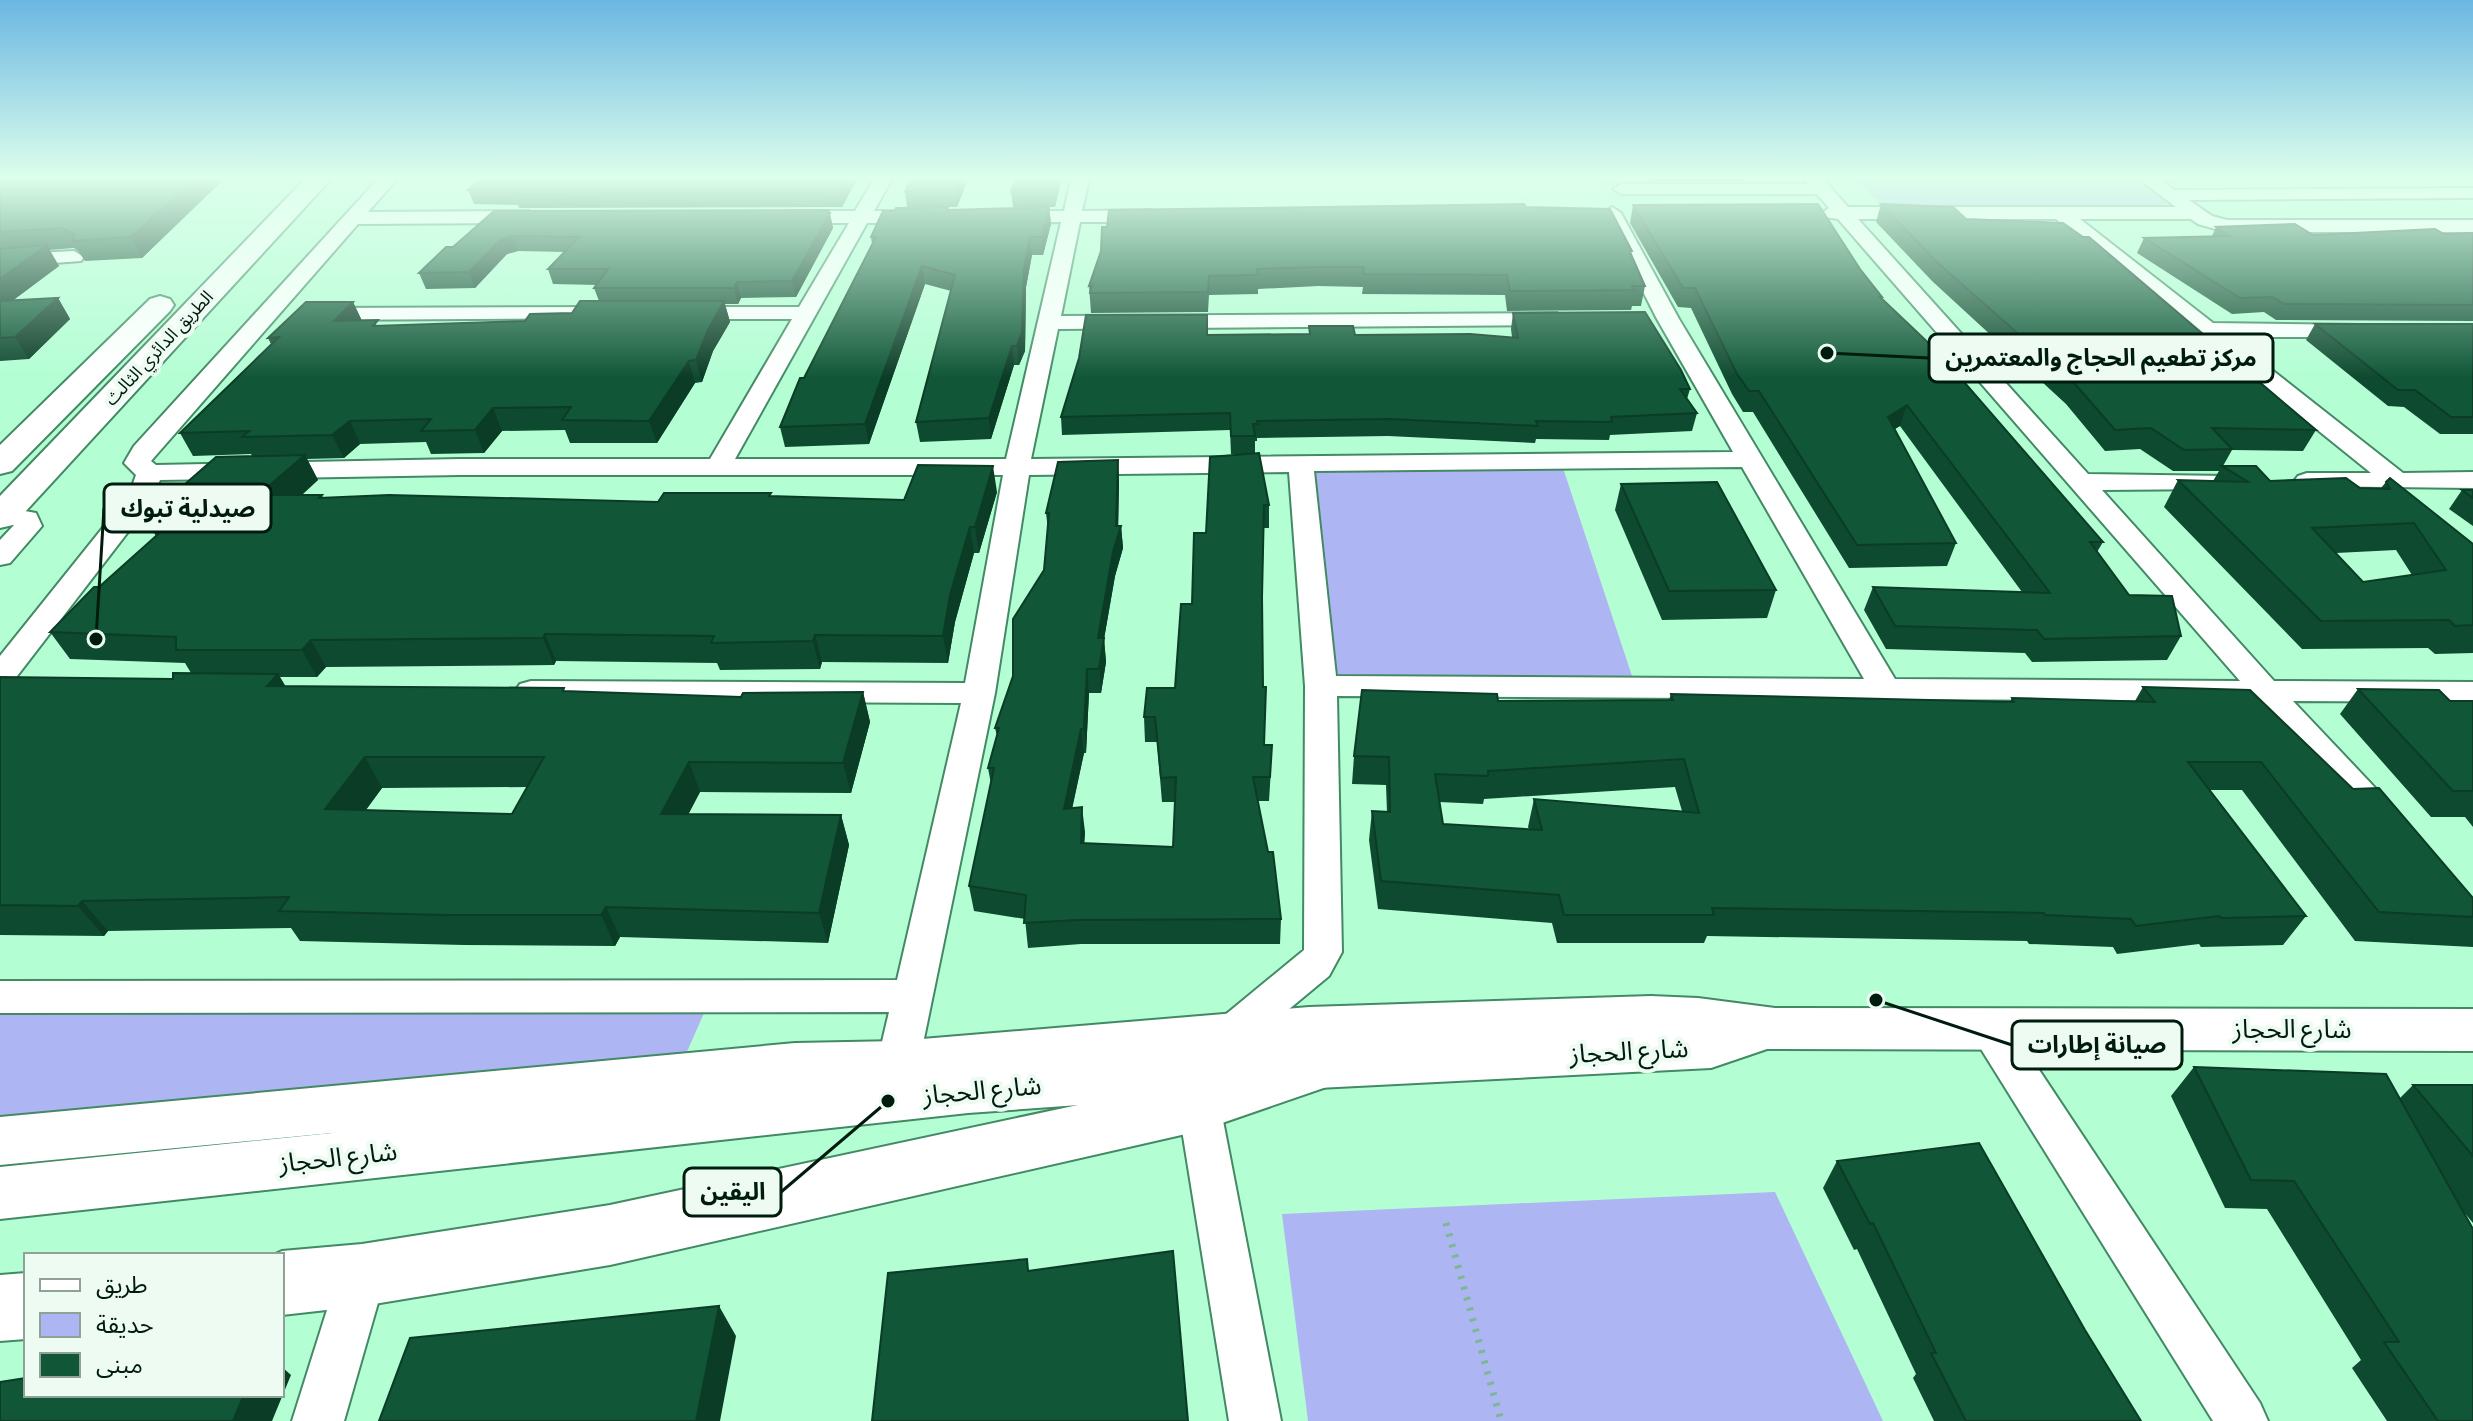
<svg xmlns="http://www.w3.org/2000/svg" width="2473" height="1421" font-family="'Source Sans 3','Noto Sans Arabic',sans-serif">
<rect width="100%" height="100%" fill="#b4fed4"/>
<path fill="#a1f3c5" d="M1597,179h200l18,19 -205,2z"/>
<path fill="#aeb5f3" d="M1855,179h290l47,33 -304,-1z
M1561,462l74,223h-313l-21,-221z
M712,995l-34,77 -678,65v-139z
M1775,1192l108,229h-575l-26,-207z"/>
<g fill="none" stroke-linecap="round" stroke-linejoin="round">
<g stroke="#428964" stroke-width="4">
<path id="minor" d="M378,179h19l-29,33 161,-1 9,6 -9,6 -171,1 -207,237 5,4 304,-6h250l82,-140h-106l-11,-6 11,-6h113l50,-84h-61l-9,-6 9,-6h67l19,-32h18l-18,32h47l9,6 -9,6h-54l-132,236h271l55,-237 -53,1 -9,-6 9,-6h56l7,-32h18l-7,32 71,-1 9,6 -9,6h-73l-19,94 496,-3 11,6 -11,6 -499,4 -27,130 702,-7 -76,-133 -54,-106 9,-6 9,6 58,106 216,360 345,2 -402,-462 -14,-2 -2,-4 7,-5 -12,-14h-195l-9,-5 9,-5h186l-4,-5h19l25,28h328l-37,-28h21l14,11 299,-2v10l-284,2 23,16 15,4h246v12h-247l-28,-8 -7,-5h-111l133,104 151,2 3,5 -11,7h-126l173,136 70,-1v16l-175,-2 -4,-5 4,-5 9,-3h64l-315,-254h-198l230,255 141,2 4,5 -4,5 -9,3 -118,1 172,191 199,1v20l-180,-1 103,109 5,9 -5,9 -12,4 -12,-4 -115,-127 -920,-5 5,256 -13,24 -82,68 -14,5 -14,-5 -6,-12 6,-12 85,-70 1,-264 -16,-214 -260,3 -34,218 -76,370 -6,12 -15,6 -15,-6 -6,-12 12,-51 -889,1v-32l897,-1 64,-277 -430,-2 -11,-3 -5,-7 5,-7 11,-3 434,2 38,-208h-543l-300,5 -9,22 -140,182 -11,3v-31l129,-161 7,-20 -12,-12 10,-17zM1742,467l122,212 -528,-3 -22,-205z
M74,251l10,6 -3,4 -81,6v-12z
M615,307l11,6 -3,5 -305,2 -11,-6 11,-6z
M3,507l33,6 6,13 -32,37 -10,2v-25l14,-15 -14,-3v-14z
M1990,1012l14,5 256,386 8,18h-55l-237,-380 -6,-12 6,-12z
M1199,1086l15,6 6,13 61,316h-52l-51,-316 6,-13z
M362,1252l17,7 7,16 -42,146h-52l46,-146 7,-16z"/>
</g>
<g stroke="#428964" stroke-width="4">
<path id="major" d="M1651,996l47,2 77,10 698,1v42l-706,-2 -56,19 -393,20 -350,25 -968,106v-52l342,-35 -342,33v-48l795,-74 103,-2 411,-34z"/>
</g>
<g stroke="#428964" stroke-width="4">
<path id="highway" d="M305,179h26l-318,346 -13,3v-32z
M160,296l10,3 4,6 -4,6 -158,160 -12,3v-29l150,-146z
M1318,1042l20,7 9,17 -9,17 -139,48 -589,134 -248,41 -80,9v-60h-9l9,-4 80,-7 248,-39 589,-126z
M26,1273v66l-26,2v-66z"/>
</g>
<path stroke="#7cb796" stroke-width="7" stroke-dasharray="3 8" stroke-linecap="butt" d="M1446,1223l55,198"/>
<use href="#minor" fill="#fff" fill-rule="evenodd"/>
<use href="#major" fill="#fff" fill-rule="evenodd"/>
<use href="#highway" fill="#fff" fill-rule="evenodd"/>
</g>
<path fill="#0e4a2f" fill-rule="evenodd" d="M0,179h224l-82,79 -57,3 -7,-10 -4,-3 -25,2 10,16 -47,35 46,-3 12,21 -41,40 -29,2z
M857,179l-15,28 -323,1 -1,-3 -44,-1 -6,-14z
M911,179h57l-11,28h-50l-2,-15z
M1650,179h95v2h-94z
M1061,181l-6,26h-6l2,17 -8,31h-11l-6,32 -1,64 -6,14h-5l-23,74 -71,3 -4,-20 35,-131 -26,-7 -56,160 -84,3 -5,-20 92,-183 -1,-7 77,-27 100,-3h-35l-2,-15z
M1881,204l85,15 350,211 -13,21 -71,-1 -9,16 47,15 90,7h21l5,-6 87,62v109l-38,1 -7,-6 -126,1 -138,-142 14,-27 35,1 6,-10h-46l-33,-22 -35,2 -39,-47 -134,-123 -56,-59zM2396,550l16,25 -49,7 -27,-29z
M1633,205l227,64 22,28v2l221,243 -6,10 32,43 52,41 -14,24 -135,2 -7,-9 -139,-4 -22,-39 9,-23 149,5 -122,-166 -6,3 62,114 -9,23 -98,2 -96,-156h-10l-11,-18 -41,-86 -13,-1 -48,-84z
M1526,207l105,49 14,30 -4,20h-9l-1,4 -124,1 -2,-16 -143,-1 1,-7 -45,-1 -60,3v5l-49,1 -1,17 -117,1 -2,-27z
M829,210l4,18 -37,69 -55,1 -3,6h-13l5,18 -17,29 -11,31 -7,1 -38,60h-87l-5,-13 -63,1 -18,22 -53,1 -5,-12 -66,2 -16,14 -37,1 11,21 -16,15h20l1,3 335,4 114,-6 132,4 93,-8 -18,61h-5l-19,69 -7,41 -126,-1 -2,7 -100,1 -3,-7 -161,-2 -2,4 -228,2 -9,10h-37l5,9 280,5 176,6 122,-5 7,30 -19,71 -151,-1 -12,22 153,1 8,30 -21,98 -208,-6 -5,9 -151,-1 -164,-4 -9,-13 -183,3 -4,5 -104,-1v-258l173,2 18,-6 -6,-10 -115,-4 -20,-27 106,-96 -11,-17 107,-63 -1,-2 -58,2 -13,-23 91,-89 -3,-6 85,-36 9,19 19,5 144,-5 47,-8 27,-12 -5,-13 3,-3 -44,-1 -5,-15 16,-17 -46,-1 -11,3 -32,34 -49,1 -7,-16 34,-26 41,-36zM527,787l-15,27 -146,-4 16,-22z
M2216,227l97,8 160,-2v88l-197,-1 -12,-8 -32,2 -95,-61 7,-15 68,-2z
M1513,313l177,76 -3,10 10,14 -5,18 -82,4 -1,5 -73,-1 -1,4 -147,-7 -131,2v3h-2v13l14,51v23h-5l-2,75 2,142 7,24 -2,32h-11l23,118 -1,25h-199l-53,4 -3,-29 -51,-8 -5,-25 22,-102 -3,-16 9,-32 -2,-8 18,-52 31,-106 4,-40 -2,-17 72,-53 1,22 -1,44h3l2,22 -8,28 -11,63 2,23 -5,31h-12l-3,60h-2l-12,55 13,24 -1,11 89,4 2,-45h-13l-5,-60h-12l-1,-25 31,-29 31,-155 47,-79h-22l-1,-24 -168,5 -1,-18 147,-82 101,-1v-8l46,9 157,2 -1,-8z
M2315,324h158v110h-33l-36,-27 -16,-1 -82,-66z
M1621,484l155,106 -9,28 -105,2 -47,-110z
M2462,490h11v36l-24,-17z
M2143,687l210,102 120,109v49l-118,-6 -113,-151h-32l96,126 -23,29 -82,2 -2,-3 -82,10 -4,-7 -84,-3 -2,-3 -320,-5 -3,7h-147l-5,-20 -174,-14 -9,-69 3,-29 15,1 -1,-27 -34,-1 2,-28 315,-56 2,-6 339,8 2,-4 123,3zM1675,787l7,24 -148,-12 -6,28 1,2 -86,-5 -4,-22 44,2 1,-5z
M2358,689l92,12h23v126l-8,-10h-34l-91,-103z
M2194,1067l206,31 13,-13h60v138l-11,-13 11,211h-86l-35,-53 9,-8 -94,-151 -42,-1 -54,-112z
M1837,1161l248,169 56,91h-207l-21,-43 3,-4 -59,-125 -3,1 -31,-62z"/>
<path fill="#0b3c26" d="M195,179h29l-82,79 -11,-21z
M847,179h10l-15,28 -3,-15z
M961,179h7l-11,28 -2,-15z
M1057,179h4v2l-6,26 -1,-15z
M1049,207l2,17 -8,31 -1,-18z
M829,210l4,18 -37,69 -4,-16z
M512,236l6,15 -11,3 -32,34 -6,-16 32,-33z
M1030,237l2,18 -6,32 -1,64 -6,14 -2,-19 7,-77z
M47,245l12,21 -59,44v-31z
M922,266l3,18 -56,160 -4,-20z
M737,282l4,16 -3,6 -4,-16z
M58,298l12,21 -41,40 -14,-22z
M724,301l6,21 -17,29 -11,31 -6,-22 12,-30z
M353,302l10,21 -29,-2z
M1012,346l2,19 -23,74 -2,-21z
M689,361l6,22 -38,60 -8,-22z
M1907,405l-7,21 -20,12 8,-21z
M493,408l9,23 -18,22 -9,-23z
M350,421l10,23 -16,14 -12,-23z
M305,455l13,25 -46,40 -14,-25z
M1118,460l1,22 -1,55 3,-11 2,22 -8,28 -11,63 2,23 -5,31 -3,-55 18,-112z
M993,466l4,26 -18,61 -4,-26z
M970,527l4,26 -19,69 -7,41 -5,-27 7,-41z
M545,634l11,27 -2,4 -11,-27z
M815,635l7,27 -2,7 -7,-28z
M311,640l15,27 -9,10 -15,-27z
M1087,669l2,24 -3,60 -2,-24z
M278,674l18,29 -29,-17z
M863,692l7,30 -19,71 -8,-30z
M1081,729l3,24 -17,80 -3,-24z
M365,757l17,31 -38,51 -19,-30z
M689,762l11,30 -27,52 -12,-30z
M1082,807l3,25 -2,35 -2,-24z
M841,815l8,30 -21,98 -9,-30z
M82,901l26,30 -4,5 -26,-30z
M606,907l14,30 -5,9 -14,-31z
M719,1306l17,30 -16,85h-24z
M282,1367l9,8 -19,46h-39l11,-26h38z"/>
<path fill="#105637" stroke="#0b3c26" stroke-width="2" fill-rule="evenodd" d="M0,179l10,1 185,-1 -64,58 -58,4 1,-7 -12,-6 -62,4z
M481,179h366l-8,13 -325,2 4,-4h-50z
M911,179h50l-6,13h-50z
M1015,179h42l-3,13h-43z
M1524,204l2,3 84,2 22,42 -2,1 15,34h-13l3,4 -125,1 -3,-16 -144,-1 1,-7h-45l-62,2 1,6 -49,1 -1,16 -118,1 2,-8 -3,1 12,-35 1,-24h5l2,-17z
M1818,204l42,65 22,28h-2l58,55 165,190h-13l39,53 43,1 9,40 -137,3 -7,-9 -142,-4 -22,-39 177,6 -143,-188 -19,12 68,126 -99,2 -98,-154h-10l-12,-17 -42,-86h-12l-50,-83z
M1881,204l72,3 13,12 97,4 20,14h6l227,193 -104,-2 20,21 -48,1 -33,-22 -36,2 -40,-46 -137,-121z
M948,207l-1,3 102,-3 -7,30h-12l-6,32 -2,63 -5,14h-5l-23,72 -73,4 39,-147 -33,-9 -57,158 -85,3 20,-49h4l72,-141h-5l12,-26h12l1,-3z
M829,210l-2,3h3l-38,68 -55,1 -3,6h-140l14,-19h-60l31,-32 -67,-1 -11,3 -32,33 -50,1 27,-26h7l41,-36z
M2295,224l18,11 122,-6 9,5 29,-1v72l-189,-1 -12,-7 -32,1 -96,-60 86,-2 -14,-9z
M47,245l-47,34v-30z
M58,298l-43,39 -15,1v-37z
M580,301h144l-16,29 -12,30 -7,1 -40,60 -87,-1 9,-13 -78,1 -18,22 -54,1 10,-12 -81,2 -18,14 -90,2 7,-6 -69,2 99,-96 -11,1 38,-36h47l-19,19 44,-1 -5,6 152,-5 5,-7 42,-1z
M1645,312l36,58 9,19h-10l17,24 -86,4 1,5 -76,-1 2,5 -149,-7 -132,2 1,3h-5l2,12h-24l-1,-23 -169,4 18,-59 7,-43h121v20l103,-1 -1,-8h44l2,9 115,-1 48,4 -5,-25z
M2315,324h158v93h-22l-36,-27h-17z
M1259,453l10,52h-5l-2,92 1,90h3l-2,58h8l-2,32h-17l15,75h5l8,67 -203,1 -54,3 2,-28 -57,-9 25,-118h-6l11,-40h-4l18,-52v-57l31,-49 5,-57h-3l12,-51 60,-2 -2,66h5l-8,26 -15,86h6l-5,31h-12l-3,60h-3l-17,80 18,-2 -1,36 92,4 3,-70 -15,1 -6,-61h-11l3,-29h28l6,-84h11l2,-71h12l4,-76z
M305,455l-47,40h64l-3,3 70,-3 269,7 6,-9h107l-2,3 135,4 14,-35 75,1 -18,61h-5l-20,68 -7,41 -128,-1 -2,6 -102,2 3,-7 -169,-2 -2,4 -232,2 -9,10h-126v-13l-126,-5 44,-45h5l76,-68h-30l71,-62z
M2222,466h34l14,15 76,-3 14,10 30,1 -4,-7 4,-4 83,66v81l-18,1 -6,-6 -128,1 -143,-141 70,2zM2414,523l32,47 -83,12 -51,-54z
M1717,482l59,108 -107,1 -48,-107z
M2462,490h11v8z
M173,673l105,1 -11,12 297,2 -1,3 178,6 2,-4 120,-1 -20,71 -154,-1 -28,52 180,1 -22,98 -213,-6 -5,8h-154l-168,-4 10,-14 -207,4 -4,5 -78,-1v-228l173,2zM365,757h179l-32,57 -187,-5z
M2143,687l107,3 103,99 26,-1 94,110v19l-94,-5 -118,-150h-73l118,154 -85,2 -2,-2 -83,10 -5,-7 -86,-4 -1,-2 -332,-5 2,7h-150l-5,-20 -178,-14 -9,-70 18,1 -1,-55 -35,-1 8,-66 135,4 1,7 175,-1 -2,-6 343,8 -2,-4 143,4zM1684,759l15,54 -165,-14 8,31 -99,-6 -8,-50 53,2v-5z
M2358,689l81,1 11,11h23v90h-20z
M2194,1067l192,7 87,155v192h-35l-54,-79h15l-105,-161 -43,-1z
M2413,1085h60v71z
M1979,1143l106,187 56,91h-175l-35,-68h5l-63,-130 -3,1 -33,-63z
M1173,1251l15,170h-316l16,-148 139,-14 1,12z
M719,1306l-23,115h-317l31,-83z
M26,1378v17h218l-11,26h-233v-39z"/>
<linearGradient id="sky" x2="0" y2="1"><stop stop-color="#6bb7e2"/><stop offset="0.47" stop-color="#ddffec"/><stop offset="1" stop-color="#ddffec" stop-opacity="0"/></linearGradient>
<rect width="2473" height="378" fill="url(#sky)"/>
<g text-anchor="middle" stroke-width="8" stroke-linejoin="round" paint-order="stroke">
<g font-size="18" fill="#001c0e" stroke="#edfbf3">
<text transform="translate(159 348) rotate(-47)" y="6">الطريق الدائري الثالث</text>
</g>
<g font-size="26" fill="#001c0e" stroke="#edfbf3">
<text x="2292" y="1038">شارع الحجاز</text>
<text transform="translate(1629 1051) rotate(-3)" y="9">شارع الحجاز</text>
<text transform="translate(982 1090) rotate(-5)" y="9">شارع الحجاز</text>
<text transform="translate(338 1157) rotate(-6)" y="9">شارع الحجاز</text>
</g>
</g>
<path fill="none" stroke="#001c0e" stroke-width="3" d="M1827 353L1929 358M96 639L104 508M1876 1000L2012 1045M888 1101L781 1192"/>
<g fill="#001c0e" stroke="#edfbf3" stroke-width="3">
<circle cx="1827" cy="353" r="8"/>
<circle cx="96" cy="639" r="8"/>
<circle cx="1876" cy="1000" r="8"/>
<circle cx="888" cy="1101" r="8"/>
</g>
<g fill="#edfbf3" stroke="#001c0e" stroke-width="3">
<rect x="1929" y="334" width="344" height="48" rx="8"/>
<rect x="104" y="484" width="167" height="48" rx="8"/>
<rect x="2012" y="1021" width="170" height="48" rx="8"/>
<rect x="684" y="1168" width="97" height="48" rx="8"/>
</g>
<g font-size="24" text-anchor="middle" font-weight="bold" fill="#001c0e">
<text x="2101" y="366">مركز تطعيم الحجاج والمعتمرين</text>
<text x="188" y="517">صيدلية تبوك</text>
<text x="2097" y="1053">صيانة إطارات</text>
<text x="733" y="1200">اليقين</text>
</g>
<rect x="24" y="1253" width="260" height="144" fill="#edfbf3" stroke="#8ea297" stroke-width="2"/>
<rect x="40" y="1279" width="40" height="12" fill="#ffffff" stroke="#8ea297" stroke-width="2"/>
<text x="96" y="1293" font-size="24" fill="#001c0e">طريق</text>
<rect x="40" y="1313" width="40" height="24" fill="#aeb5f3" stroke="#8ea297" stroke-width="2"/>
<text x="96" y="1333" font-size="24" fill="#001c0e">حديقة</text>
<rect x="40" y="1353" width="40" height="24" fill="#105637" stroke="#8ea297" stroke-width="2"/>
<text x="96" y="1373" font-size="24" fill="#001c0e">مبنى</text>
</svg>
